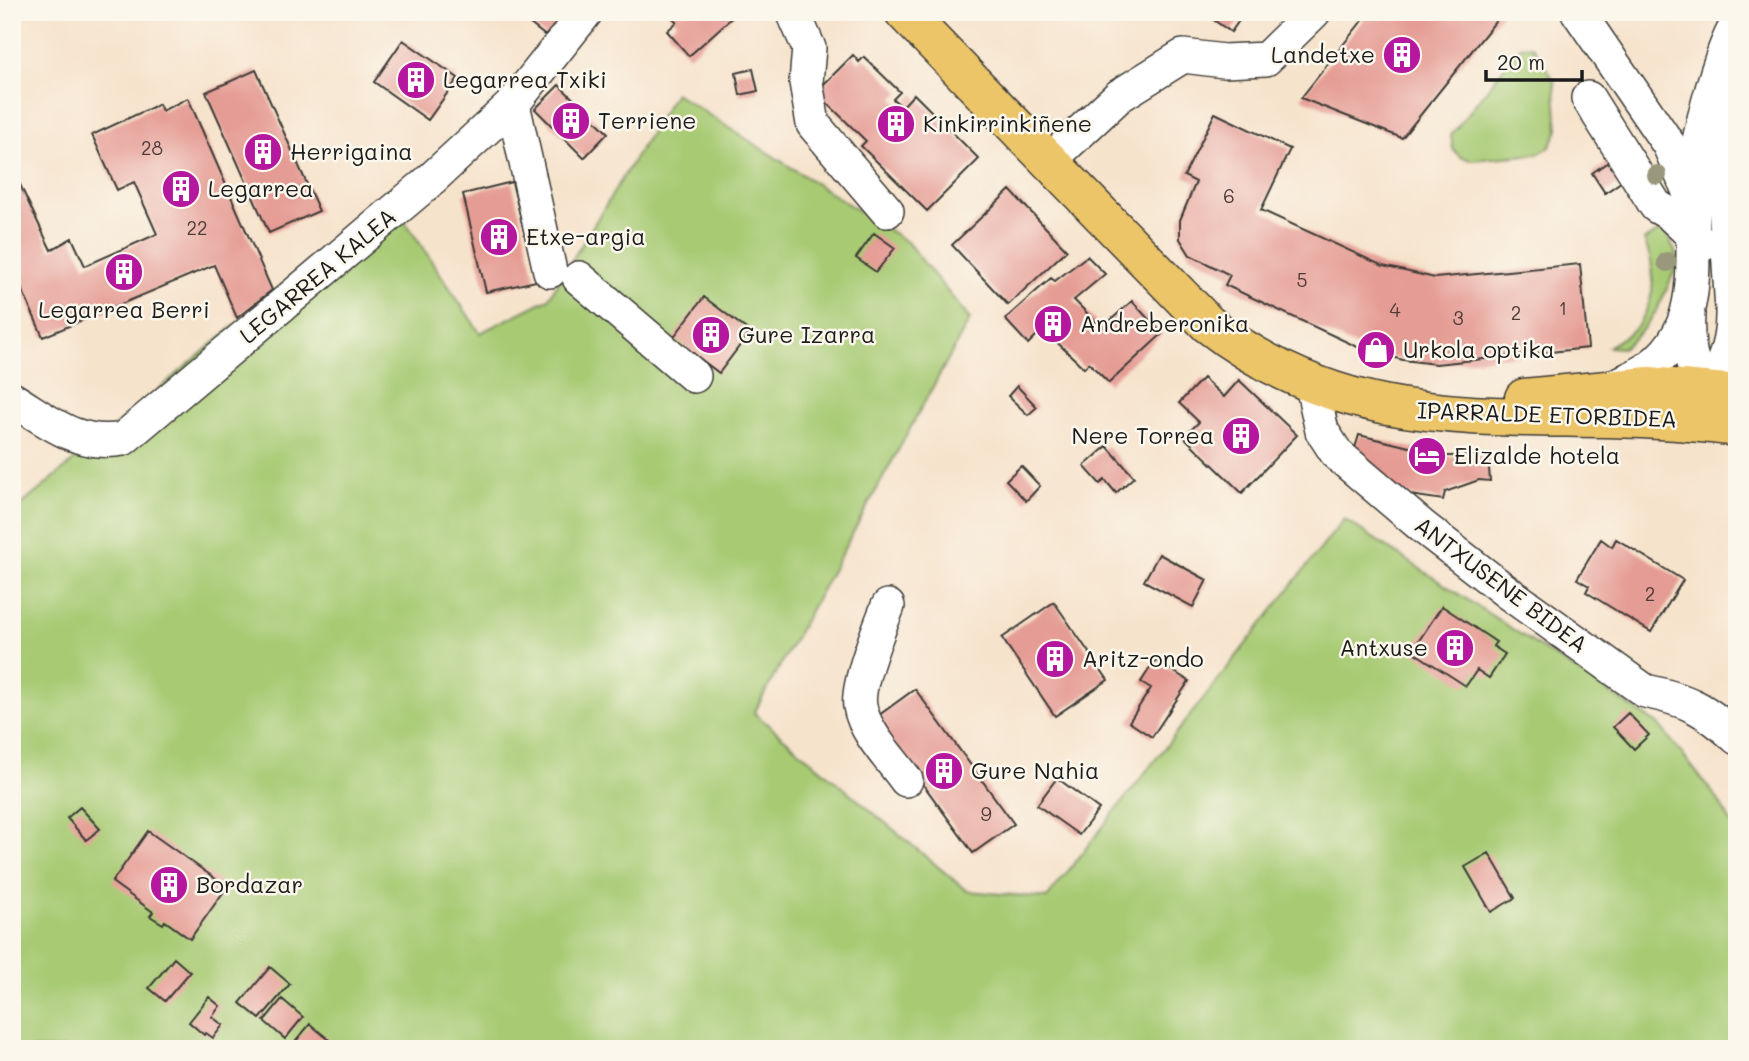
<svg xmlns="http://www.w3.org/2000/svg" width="1749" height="1061" font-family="Mali,sans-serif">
<rect width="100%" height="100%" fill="#fbf7ec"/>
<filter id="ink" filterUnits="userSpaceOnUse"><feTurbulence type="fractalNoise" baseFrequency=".0143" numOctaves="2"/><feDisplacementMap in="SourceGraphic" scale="14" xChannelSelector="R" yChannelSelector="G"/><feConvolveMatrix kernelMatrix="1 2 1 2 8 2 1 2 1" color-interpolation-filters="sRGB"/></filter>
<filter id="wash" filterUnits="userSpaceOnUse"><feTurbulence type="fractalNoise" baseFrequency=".00686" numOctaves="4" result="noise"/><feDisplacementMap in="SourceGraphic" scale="28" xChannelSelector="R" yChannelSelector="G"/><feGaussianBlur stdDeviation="1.57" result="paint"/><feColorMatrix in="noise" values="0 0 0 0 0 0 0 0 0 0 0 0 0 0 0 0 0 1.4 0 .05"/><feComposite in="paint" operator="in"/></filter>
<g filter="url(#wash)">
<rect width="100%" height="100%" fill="#f6e3cc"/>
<path fill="#a7ca73" stroke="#627348" stroke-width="2" d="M1521,46h11l22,34 4,50 -8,17 -13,7 -65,6 -12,-3 -7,-8 -2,-14z
M675,93l232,149 63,77 -216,394 213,178 80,7 297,-379 315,206 58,73 20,35v216h-1725v-536l376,-317 92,137 68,-34z
M1664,229l15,30c-14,35 -24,66 -57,89l-14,-1c10,-7 25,-14 31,-23 18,-27 17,-56 5,-84z"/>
<g id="blocks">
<path fill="#e59c94" d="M529,12h37l-19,25 -23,-18z
M667,12h71l-49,44 -22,-25 10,-9z
M1185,12h60l-14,20 -26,-18 -9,2z
M1369,12h134l-101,126 -101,-40z
M403,40l55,38 -30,42 -54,-38z
M853,55l6,7 5,-5 36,35 -7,7 9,8 12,-13 65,65 -52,52 -66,-65 5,-5 -50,-49z
M753,69l5,22 -18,4 -4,-22z
M256,70l63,141 -50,22 -63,-141z
M559,85l49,48 -24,25 -49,-49z
M188,98l84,192 -35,28 -23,-53 -171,72 -22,-50 -7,3 -2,-5v-117l39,82 21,-12 13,28 72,-32 -23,-52 -17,8 -25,-55 67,-31 3,7z
M1215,113l75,36 -29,61 122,56 52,12 145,-14 8,84 -152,16 -33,-4 -39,-10 -139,-65 5,-10 -40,-20 -10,-16v-19l16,-38 -12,-6z
M1611,160l14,19 -20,14 -13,-20z
M512,182l24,99 -50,11 -23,-98z
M1010,190l57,60 -59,55 -56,-60z
M874,233l21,15 -19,24 -20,-14z
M1087,256l18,18 -31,26 28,28 30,-27 30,33 -53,49 -20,-20 -5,5 -41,-39 -15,15 -23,-25 46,-41 4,3z
M704,297l46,35 -31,41 -46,-35z
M1203,378l21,19 15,-17 58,55 -55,58 -58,-56 15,-15 -20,-19z
M1017,386l20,21 -9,8 -20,-19z
M1359,435l88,21h41l2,25 -11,-1 -34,12 -2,8 -53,-8 -38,-34z
M1107,446l27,31 -18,16 -11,-13 -5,4 -16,-18z
M1021,466l19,20 -14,15 -20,-21z
M1601,539l11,8 4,-8 67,41 -32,52 -65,-40 3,-6 -12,-7z
M1159,554l48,26 -14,27 -49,-26z
M1054,602l54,78 -53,36 -53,-78z
M1442,606l54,36 -3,4 12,8 -16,24 -12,-8 -11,16 -54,-35z
M1155,660l34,21 -37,56 -23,-15 22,-34 -10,-6z
M915,689l99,135 -41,29 -98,-135z
M1628,713l21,22 -15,14 -21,-22z
M1057,778l42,31 -20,26 -42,-30z
M80,807l20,22 -14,11 -19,-22z
M148,831l79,56 -37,52 -25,-18 -2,3 -13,-8 3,-4 -41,-30z
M1489,853l26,45 -24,14 -26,-45z
M174,958l16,14 -25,29 -16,-13z
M270,967l20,17 -30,35 -20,-16z
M209,997l11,9 -8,11 11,8 -10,13 -7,-5 -2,2 -15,-13z
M282,999l21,18 -18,22 -21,-18z
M310,1024l30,25 -49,-2z"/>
</g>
</g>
<g filter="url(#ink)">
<use href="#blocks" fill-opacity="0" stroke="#3d3a36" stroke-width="2"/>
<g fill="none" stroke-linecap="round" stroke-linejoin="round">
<g stroke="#3d3a36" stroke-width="36">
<path id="minor" d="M793,12l16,36 -3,34 7,42 74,87
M1578,12l91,133 21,49
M1588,98l68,108 14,8 32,30
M513,104l37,167
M1049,161l70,-65 64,-40 41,5 42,-2 48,-47
M579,278l115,98
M1688,314c-2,35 4,65 33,88
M1312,385l10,46 15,23 86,73 84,65 138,99c43,9 59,17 92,47
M1608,388c112,-39 78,-126 86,-217 4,-35 25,-118 43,-147
M12,399c38,23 65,48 111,40l302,-254 88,-81 73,-92
M1686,401c35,-10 47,-59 46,-91l-15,-231
M888,606c-8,20 -32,80 -28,100 4,26 31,53 46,74"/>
</g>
<g stroke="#3d3a36" stroke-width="41">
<path id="major" d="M904,12l304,312c169,131 336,76 529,103
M1524,398l125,-12 88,8"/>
</g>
<use href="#minor" stroke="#fff" stroke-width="33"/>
<use href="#major" stroke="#edc569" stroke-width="38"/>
</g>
<g fill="#99977c">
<circle cx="1657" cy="175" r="10"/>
<circle cx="1667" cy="262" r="10"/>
</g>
</g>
<defs>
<g id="building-disc" transform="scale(2.0125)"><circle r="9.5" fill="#b5179e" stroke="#fbf7ec"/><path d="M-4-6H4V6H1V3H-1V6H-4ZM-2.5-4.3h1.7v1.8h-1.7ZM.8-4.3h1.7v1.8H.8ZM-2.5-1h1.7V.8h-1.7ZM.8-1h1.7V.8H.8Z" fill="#fff"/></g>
<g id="shop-disc" transform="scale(2.0125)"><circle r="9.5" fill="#b5179e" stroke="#fbf7ec"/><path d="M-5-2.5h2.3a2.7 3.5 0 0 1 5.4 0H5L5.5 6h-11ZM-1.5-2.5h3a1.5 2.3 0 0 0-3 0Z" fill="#fff"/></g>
<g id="hotel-disc" transform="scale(2.0125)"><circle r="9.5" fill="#b5179e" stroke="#fbf7ec"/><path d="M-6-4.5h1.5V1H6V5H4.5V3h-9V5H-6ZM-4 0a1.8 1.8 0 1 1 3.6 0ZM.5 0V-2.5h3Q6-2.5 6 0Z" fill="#fff"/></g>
</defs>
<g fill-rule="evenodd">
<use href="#building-disc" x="1402" y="55"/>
<use href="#building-disc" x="416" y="80"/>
<use href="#building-disc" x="571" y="121"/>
<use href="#building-disc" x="896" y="124"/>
<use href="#building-disc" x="263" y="152"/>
<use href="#building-disc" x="181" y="189"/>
<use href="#building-disc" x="499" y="237"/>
<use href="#building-disc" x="124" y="272"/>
<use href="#building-disc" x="1053" y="324"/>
<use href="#building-disc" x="711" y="335"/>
<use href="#shop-disc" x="1376" y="350"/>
<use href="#building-disc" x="1241" y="436"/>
<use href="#hotel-disc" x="1427" y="456"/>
<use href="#building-disc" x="1455" y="648"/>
<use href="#building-disc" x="1055" y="659"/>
<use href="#building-disc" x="944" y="771"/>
<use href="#building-disc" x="169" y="885"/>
</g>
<g text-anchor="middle" stroke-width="5" stroke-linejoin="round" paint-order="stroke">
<g font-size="19" fill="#4e3c3a">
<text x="152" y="155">28</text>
<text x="1229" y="203">6</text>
<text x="197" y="235">22</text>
<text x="1302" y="287">5</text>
<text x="1563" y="315">1</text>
<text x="1395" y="317">4</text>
<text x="1516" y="320">2</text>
<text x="1458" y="325">3</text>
<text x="1650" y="601">2</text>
<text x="986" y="821">9</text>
</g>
<g font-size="23" fill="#1c1c1c" stroke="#fbf7ec" text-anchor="start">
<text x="1375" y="63" text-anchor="end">Landetxe</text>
<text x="443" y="88">Legarrea Txiki</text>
<text x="598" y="129">Terriene</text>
<text x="923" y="132">Kinkirrinkiñene</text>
<text x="290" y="160">Herrigaina</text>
<text x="208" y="197">Legarrea</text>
<text x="526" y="245">Etxe-argia</text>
<text x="124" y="318" text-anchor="middle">Legarrea Berri</text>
<text x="1080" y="332">Andreberonika</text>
<text x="738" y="343">Gure Izarra</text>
<text x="1403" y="358">Urkola optika</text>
<text x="1214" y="444" text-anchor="end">Nere Torrea</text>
<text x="1454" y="464">Elizalde hotela</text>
<text x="1428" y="656" text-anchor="end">Antxuse</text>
<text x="1082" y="667">Aritz-ondo</text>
<text x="971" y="779">Gure Nahia</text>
<text x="196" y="893">Bordazar</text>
</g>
<g font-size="23" fill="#1c1c1c" stroke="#fbf7ec">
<text transform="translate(318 276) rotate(-40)" y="8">LEGARREA KALEA</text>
<text transform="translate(1547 415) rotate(2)" y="8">IPARRALDE ETORBIDEA</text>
<text transform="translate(1501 585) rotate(37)" y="8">ANTXUSENE BIDEA</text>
</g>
</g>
<rect width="1749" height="1061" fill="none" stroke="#fbf7ec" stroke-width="42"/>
<path d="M1486 70v10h96v-10" fill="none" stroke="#1c1c1c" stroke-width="3.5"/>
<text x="1497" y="70" font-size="21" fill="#1c1c1c" stroke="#fbf7ec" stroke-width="5" paint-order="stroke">20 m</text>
</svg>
